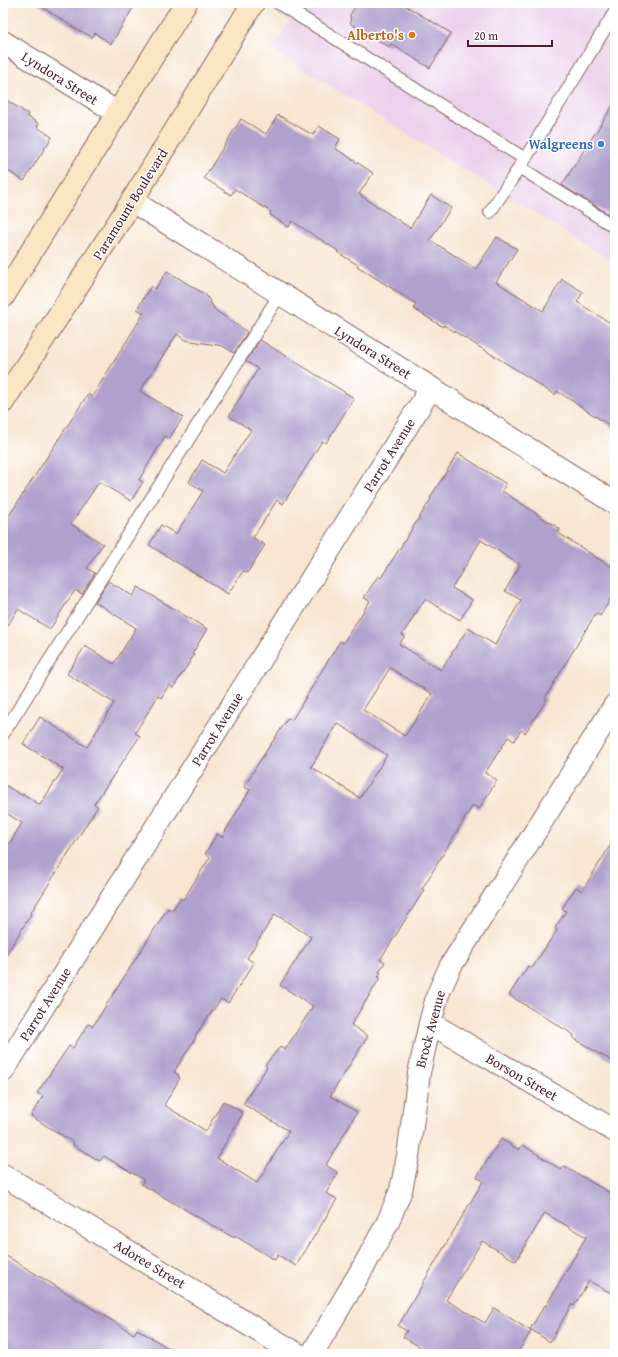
<svg xmlns="http://www.w3.org/2000/svg" width="618" height="1357" font-family="'Gentium Book Plus',serif">
<rect width="100%" height="100%" fill="#fff"/>
<filter id="ink" filterUnits="userSpaceOnUse"><feTurbulence type="fractalNoise" baseFrequency=".025" numOctaves="2"/><feDisplacementMap in="SourceGraphic" scale="8" xChannelSelector="R" yChannelSelector="G"/><feConvolveMatrix kernelMatrix="1 2 1 2 8 2 1 2 1" color-interpolation-filters="sRGB"/></filter>
<filter id="wash" filterUnits="userSpaceOnUse"><feTurbulence type="fractalNoise" baseFrequency=".012" numOctaves="4" result="noise"/><feDisplacementMap in="SourceGraphic" scale="16" xChannelSelector="R" yChannelSelector="G"/><feGaussianBlur stdDeviation="0.9" result="paint"/><feColorMatrix in="noise" values="0 0 0 0 0 0 0 0 0 0 0 0 0 0 0 0 0 1.4 0 .05"/><feComposite in="paint" operator="in"/></filter>
<g filter="url(#wash)">
<rect width="100%" height="100%" fill="#f7e6d1"/>
<path fill="#ebd1eb" d="M301,3h314v260l-343,-213z"/>
<g id="blocks">
<path fill="#afa0cd" fill-rule="evenodd" d="M36,3h100l-25,41 -16,-11 -3,4 -11,-6v1z
M357,3h44l50,30 -21,35 -39,-24 -2,3 -38,-23 -1,-9z
M3,98l25,16 -1,2 12,8 -2,3 15,10 -28,44 -21,-13z
M615,102v116l-53,-33z
M278,115l35,20 6,-9 21,13 -5,9 38,25 -14,21 51,34 21,-33 20,13 -21,32 46,29 21,-32 20,12 -21,33 47,29 19,-32 21,13 -6,10 38,24v103l-58,-38 -2,4 -22,-14v-1l-89,-55 -1,2 -29,-18 2,-5 -59,-38 1,-1 -21,-13 1,-1 -46,-30 -3,6 -19,-12 1,-3 -36,-23 -4,6 -27,-17 37,-59 25,15z
M167,271l39,24 9,15 32,22 -13,21 -11,-7 -38,-6 -8,-6 -37,57 43,26 -14,22 -4,-3 -26,44 4,2 -12,19 -32,-19 -28,42 32,20 -16,24 8,5 -13,21 -7,-4 -25,39 -32,-20 -15,24v-108l85,-131 4,3 52,-84 -7,-4 14,-23 4,3z
M260,340l94,58 -28,45 -4,-2 -39,63 -6,-4 -24,38 12,7 -18,28 -4,-2 -15,23 -79,-49 12,-20 15,9 27,-43 -14,-9 13,-22 21,13 28,-43 -22,-14 29,-47 -12,-8z
M458,453l48,31 -4,7 58,38 -2,4 57,36v23l-15,24 -4,-3 -51,85 2,1 -22,34 -4,-3 -7,11 -6,-4 -23,36 12,7 -18,29 -6,-4 -51,84 2,1 -44,70 5,2 -6,10 2,1 -3,4 2,1 -29,47 17,11 -38,60 27,16 -31,53 12,8 -12,20 11,6 -41,67 -18,-11 -3,5 -40,-24 -1,2 -93,-54 3,-4 -40,-24 -4,5 -27,-16 1,-2 -43,-27 12,-20 -6,-3 32,-47 4,2 15,-24 5,2 75,-118 4,3 8,-13 3,2 27,-43 -5,-3 12,-20 5,3 28,-47 -6,-3 12,-20 32,-49 4,2 48,-79 3,2 27,-42 -6,-3 14,-22 3,2 50,-79 -1,-1zM481,540l39,25 -15,26 16,9 -26,45 -27,-17 -27,42 -42,-26 6,-8 -3,-1 23,-36 35,21 12,-20 -20,-12zM390,668l42,26 -27,42 -42,-26zM337,723l50,32 -27,43 -49,-31zM275,914l36,23 -31,48 33,21 -28,44 -5,-3 -15,18 2,2 -24,37 46,27 -32,52 -40,-25 26,-45 -20,-12 -17,30 -42,-26 16,-27 -2,-1 1,-2 -5,-3 22,-35 -1,-1 26,-37 7,4 26,-40 -7,-5z
M108,581l25,15 5,-9 69,42 -15,25 2,1 -21,33 -4,-3 -8,13 -3,-2 -23,37 5,3 -46,68 4,2 -68,108h1l-28,46v-106l19,-31 -19,-12v-27l20,12v-2l17,11 23,-36 -40,-25 17,-27 47,30 27,-44 -47,-29 18,-28 29,18 22,-36 -41,-26z
M615,838v225l-42,-25 1,-3 -65,-40 19,-29 4,2 25,-38 -2,-2 11,-17 -4,-2 14,-22 6,4z
M501,1139l18,11 4,-5 38,25 3,-4 51,30v99l-26,-14 -15,25 -2,-2 -22,38 -20,-13 15,-24 1,1 40,-69 -41,-24 -29,48 -34,-20 -36,59 39,23 9,-15 37,23 -14,23h-85l-29,-17 4,-6 -9,-5 85,-145 -6,-4z
M3,1254l131,80 3,-5 41,25h-175z"/>
</g>
</g>
<g filter="url(#ink)">
<use href="#blocks" fill-opacity="0" stroke="#876565" stroke-width="1"/>
<g fill="none" stroke-linecap="round" stroke-linejoin="round">
<g stroke="#876565" stroke-width="14">
<path id="service" d="M278,3l52,32 195,124 -35,53
M525,159l90,-147
M519,167l96,60
M3,734l277,-440"/>
</g>
<g stroke="#876565" stroke-width="24">
<path id="minor" d="M3,42l115,71
M132,201l483,302
M430,1023l185,108
M3,1071l428,-683
M3,1175l294,179
M312,1354l53,-90 23,-42 13,-32 7,-34 11,-83 11,-50 8,-29 12,-27 165,-262"/>
</g>
<g stroke="#876565" stroke-width="24">
<path id="secondary" d="M3,297l183,-294
M3,402l129,-201 121,-198"/>
</g>
<use href="#service" stroke="#fff" stroke-width="12"/>
<use href="#minor" stroke="#fff" stroke-width="22"/>
<use href="#secondary" stroke="#fbe6c4" stroke-width="22"/>
</g>
</g>
<circle fill="#e8710a" stroke="#fff" stroke-width="1.5" cx="412" cy="35" r="4"/>
<circle fill="#3f7fe0" stroke="#fff" stroke-width="1.5" cx="601" cy="144" r="4"/>
<g text-anchor="middle" stroke-width="3" stroke-linejoin="round" paint-order="stroke">
<g font-size="14" font-weight="bold" fill="#c56008" stroke="#fff" text-anchor="end">
<text x="404" y="40">Alberto's</text>
</g>
<g font-size="14" fill="#4a1f2b" stroke="#fff">
<text transform="translate(60 78) rotate(32)" y="5">Lyndora Street</text>
<text transform="translate(130 204) rotate(-58)" y="5">Paramount Boulevard</text>
<text transform="translate(373 352) rotate(32)" y="5">Lyndora Street</text>
<text transform="translate(389 455) rotate(-58)" y="5">Parrot Avenue</text>
<text transform="translate(217 729) rotate(-58)" y="5">Parrot Avenue</text>
<text transform="translate(45 1004) rotate(-58)" y="5">Parrot Avenue</text>
<text transform="translate(430 1029) rotate(-75)" y="5">Brock Avenue</text>
<text transform="translate(522 1077) rotate(30)" y="5">Borson Street</text>
<text transform="translate(150 1264) rotate(31)" y="5">Adoree Street</text>
</g>
<g font-size="14" font-weight="bold" fill="#366cbe" stroke="#fff" text-anchor="end">
<text x="593" y="149">Walgreens</text>
</g>
</g>
<rect width="618" height="1357" fill="none" stroke="#fff" stroke-width="16"/>
<path d="M468 40v6h84v-6" fill="none" stroke="#4a1f2b" stroke-width="2"/>
<text x="474" y="40" font-size="12" fill="#4a1f2b" stroke="#ffffff" stroke-width="3" paint-order="stroke">20 m</text>
</svg>
